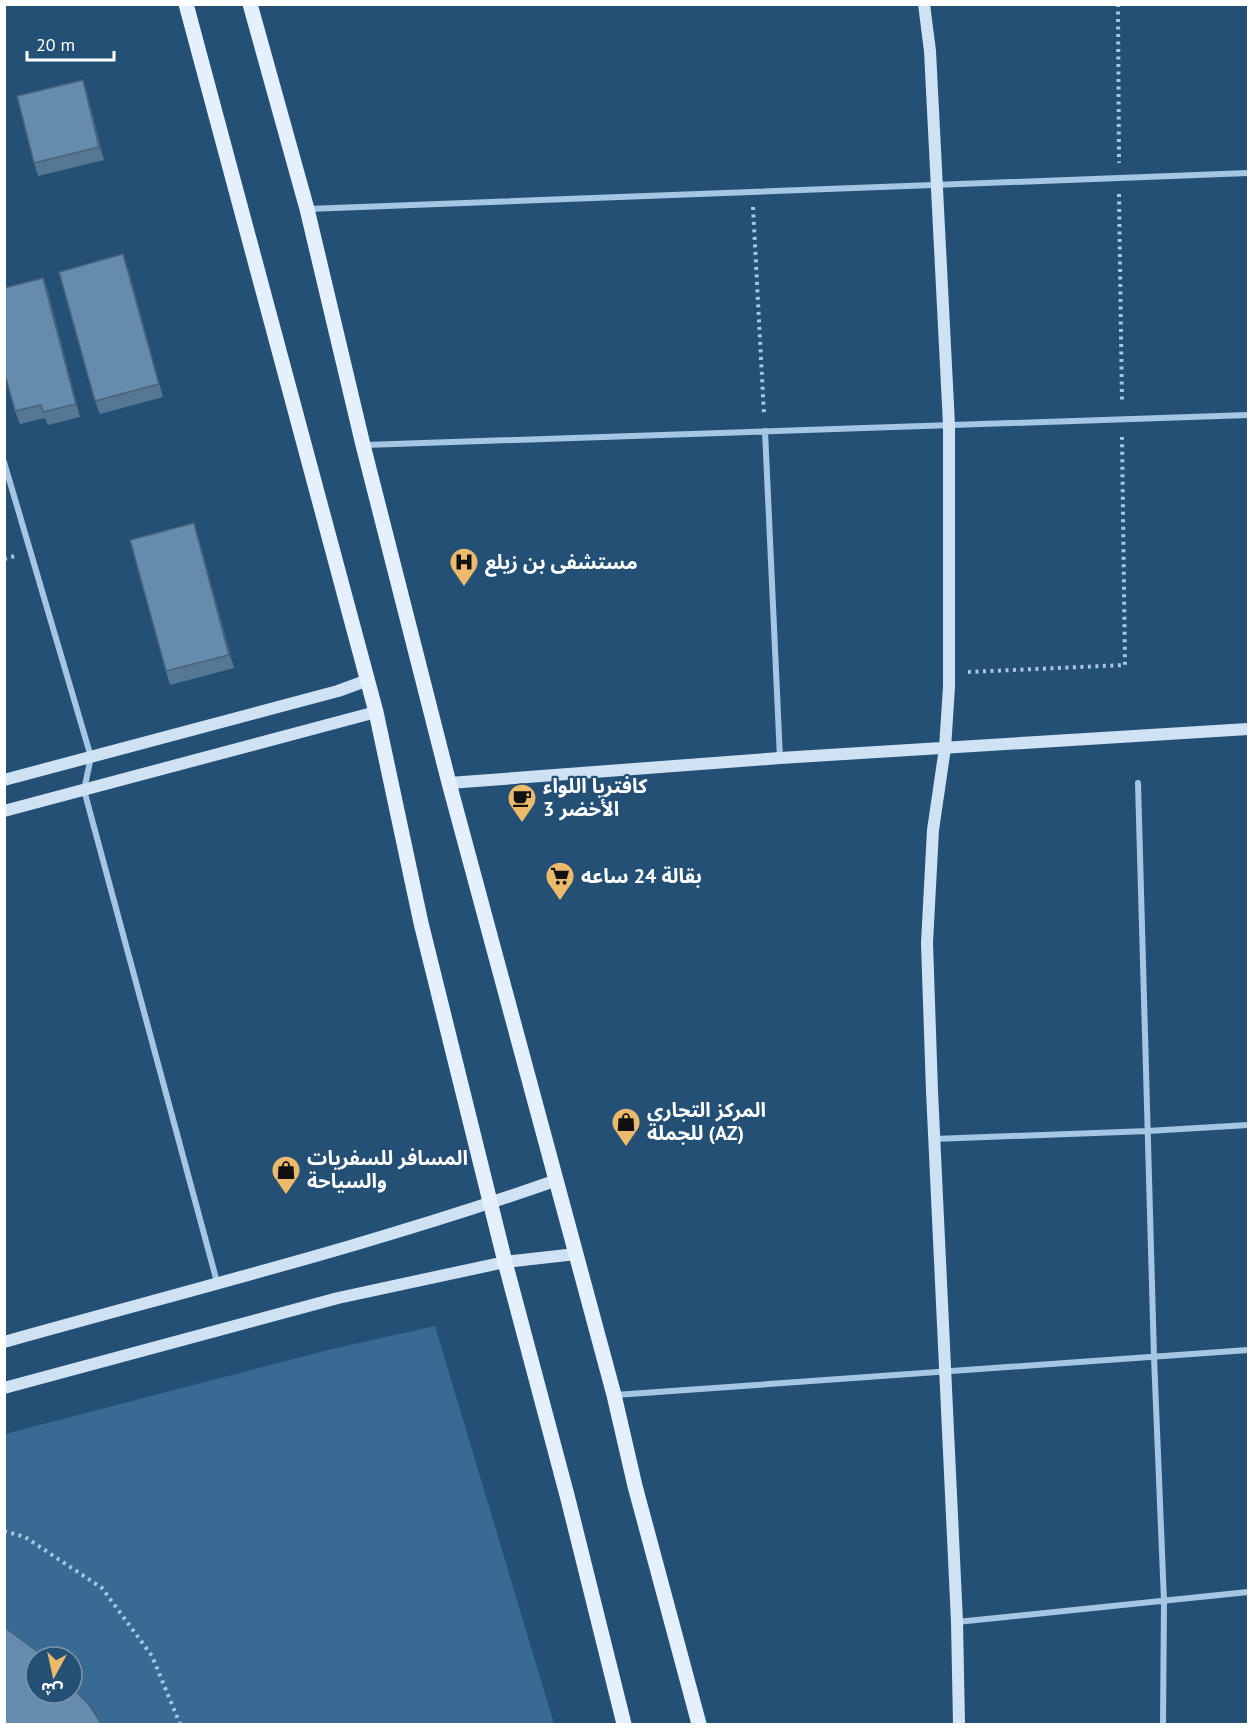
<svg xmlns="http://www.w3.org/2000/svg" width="1253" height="1729" font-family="'PT Sans','Noto Sans Arabic',sans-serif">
<rect width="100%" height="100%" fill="#255076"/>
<path fill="#386a94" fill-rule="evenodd" d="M435,1326l119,398h-549v-290l323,-84zM36,1657h36v36h-36z"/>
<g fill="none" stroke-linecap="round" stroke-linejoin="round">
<path stroke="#a6c7e3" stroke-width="4" stroke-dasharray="3 4.5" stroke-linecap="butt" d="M1118,4l1,159
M1119,194l3,209
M753,207l11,208
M4,559l11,-3
M968,672l157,-7 -3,-228
M4,1531l21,6 77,51 50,68 28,68"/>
<path stroke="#a6c7e3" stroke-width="6" d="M308,209l940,-36
M765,431l15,327
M365,445l883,-30
M4,462l87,295 -7,33 133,492
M1138,783l16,574 10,244 -1,123
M934,1139l214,-8 100,-6
M615,1395l633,-45
M957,1622l291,-30"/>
<path stroke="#cee2f3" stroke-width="12" d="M924,4l6,47 19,374v262l-4,61 -12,82 -6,113 5,148 25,531 2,102
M4,780l334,-89 30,-11
M449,783l331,-25 468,-29
M4,811l372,-99
M4,1342c185,-52 372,-98 553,-162
M4,1388l334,-90 167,-36 71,-8"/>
<path stroke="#e4f0fc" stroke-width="15" d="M186,4l190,708 45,211 84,339 63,237 56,225
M250,4l57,205 56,236 86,338 165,612 21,91 64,238"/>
</g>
<path fill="#577895" d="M83,80l4,13 17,67 -66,16 -4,-13z
M128,268l35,129 -63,17 -5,-13z
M43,278l5,13 32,126 -32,8 -3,-7 -25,6 -5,-13z
M198,536l36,132 -64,17 -4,-14z"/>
<path fill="#476279" d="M83,80l4,13 17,67 -5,-13z
M123,254l5,14 35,129 -4,-13z
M43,278l5,13 32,126 -4,-13z
M194,523l4,13 36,132 -5,-13z"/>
<path fill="#658cad" stroke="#476279" stroke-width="1.5" d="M83,80l16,67 -65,16 -17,-67z
M123,254l36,130 -64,17 -36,-129z
M43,278l33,126 -33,8 -2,-7 -26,6 -11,-40v-83z
M194,523l35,132 -63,16 -36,-131z
M4,1627l41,30h-9v36h36v-6l18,19 12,19h-98z"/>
<defs>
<g id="hospital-pin" transform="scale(1.5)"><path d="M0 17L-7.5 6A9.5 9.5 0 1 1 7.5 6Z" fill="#ecba6a" stroke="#255076"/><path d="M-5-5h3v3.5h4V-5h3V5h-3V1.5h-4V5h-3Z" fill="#111"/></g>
<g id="cafe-pin" transform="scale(1.5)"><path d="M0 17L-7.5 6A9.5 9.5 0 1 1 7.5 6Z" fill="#ecba6a" stroke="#255076"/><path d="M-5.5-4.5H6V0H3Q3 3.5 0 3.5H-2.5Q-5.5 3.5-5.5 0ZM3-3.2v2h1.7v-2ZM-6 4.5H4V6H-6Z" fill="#111"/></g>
<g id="supermarket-pin" transform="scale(1.5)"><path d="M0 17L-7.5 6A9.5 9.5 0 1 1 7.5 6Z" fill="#ecba6a" stroke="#255076"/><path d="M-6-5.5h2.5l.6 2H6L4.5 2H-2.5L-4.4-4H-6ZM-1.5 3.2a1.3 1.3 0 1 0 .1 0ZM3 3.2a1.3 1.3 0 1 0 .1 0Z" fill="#111"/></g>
<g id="shop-pin" transform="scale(1.5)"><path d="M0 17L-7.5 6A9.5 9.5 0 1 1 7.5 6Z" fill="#ecba6a" stroke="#255076"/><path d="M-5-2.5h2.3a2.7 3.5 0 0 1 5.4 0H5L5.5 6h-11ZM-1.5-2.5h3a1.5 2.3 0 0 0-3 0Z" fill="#111"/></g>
</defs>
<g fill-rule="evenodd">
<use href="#hospital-pin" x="464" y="562"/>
<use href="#cafe-pin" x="522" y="798"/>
<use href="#supermarket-pin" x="560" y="876"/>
<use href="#shop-pin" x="626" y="1122"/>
<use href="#shop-pin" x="286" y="1170"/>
</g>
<g text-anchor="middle" stroke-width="4.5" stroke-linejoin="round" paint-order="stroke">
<g font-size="20" font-weight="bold" fill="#fff" stroke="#255076" text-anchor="start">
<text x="485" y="569">مستشفى بن زيلع</text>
<text x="543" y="793">كافتريا اللواء<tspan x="543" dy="23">الأخضر 3</tspan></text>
<text x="581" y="883">بقالة 24 ساعه</text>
<text x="647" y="1117">المركز التجاري<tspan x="647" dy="23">للجملة (AZ)</tspan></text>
<text x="307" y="1165">المسافر للسفريات<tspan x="307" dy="23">والسياحة</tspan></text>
</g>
</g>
<rect width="1253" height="1729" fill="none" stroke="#ffffff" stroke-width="12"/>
<g transform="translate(54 1675) rotate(188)"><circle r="28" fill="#255076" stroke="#7c96ad" stroke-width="1.5"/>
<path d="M0-4.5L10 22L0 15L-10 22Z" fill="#ecba6a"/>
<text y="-9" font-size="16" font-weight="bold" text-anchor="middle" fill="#ffffff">ش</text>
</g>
<path d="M27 51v9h87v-9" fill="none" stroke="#ffffff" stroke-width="3"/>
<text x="36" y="51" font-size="18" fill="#ffffff" stroke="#255076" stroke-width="4.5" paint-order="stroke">20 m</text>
</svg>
